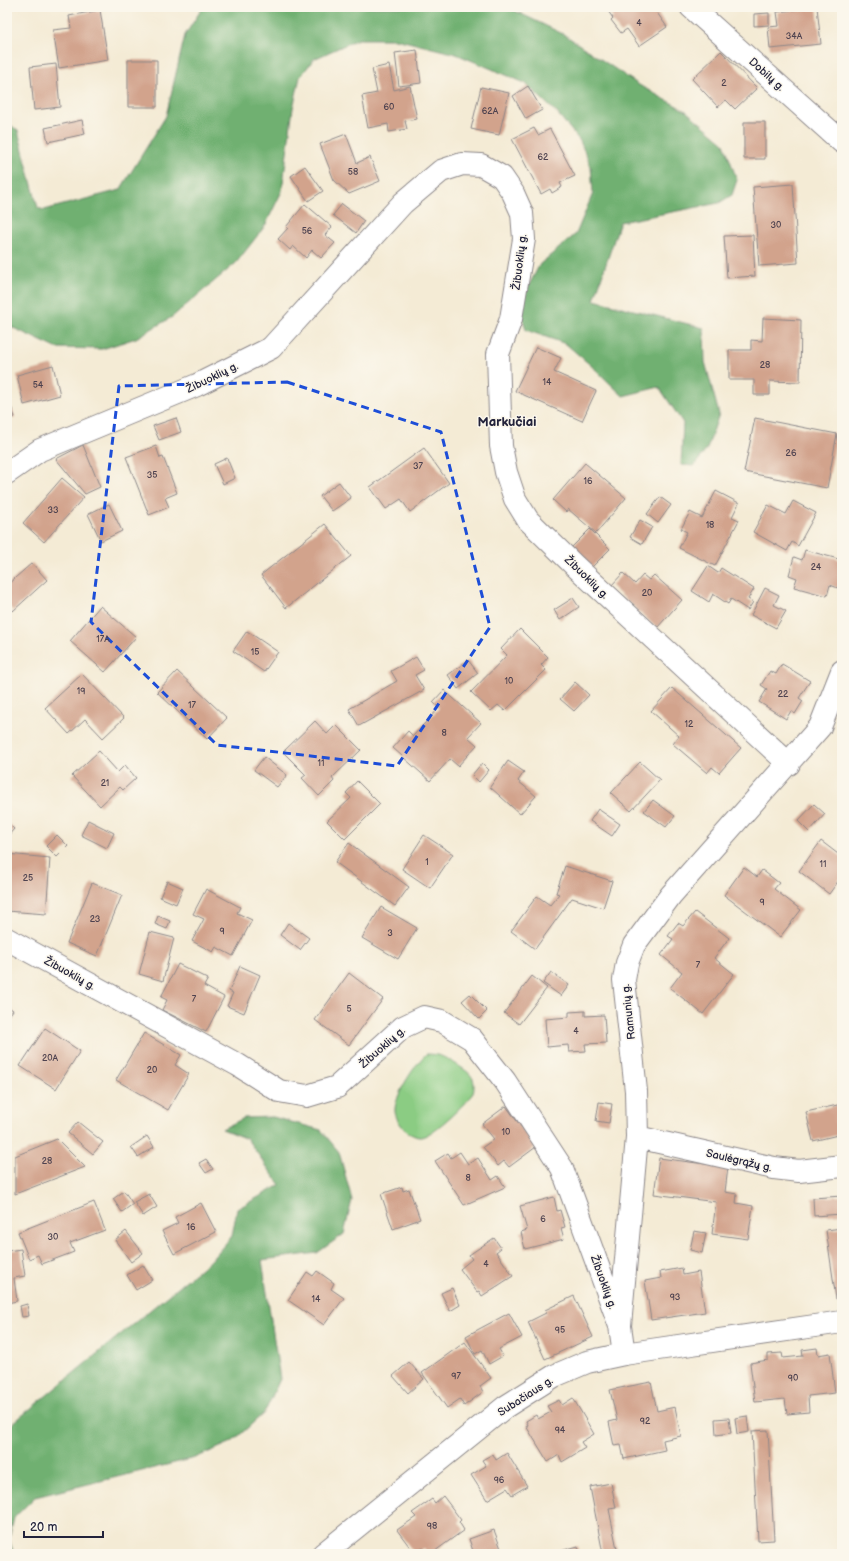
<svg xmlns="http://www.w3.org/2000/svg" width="849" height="1561" font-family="'Balsamiq Sans',sans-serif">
<rect width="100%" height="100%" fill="#fbf7ec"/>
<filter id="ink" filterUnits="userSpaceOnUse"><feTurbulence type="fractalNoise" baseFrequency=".025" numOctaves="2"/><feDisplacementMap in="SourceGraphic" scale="8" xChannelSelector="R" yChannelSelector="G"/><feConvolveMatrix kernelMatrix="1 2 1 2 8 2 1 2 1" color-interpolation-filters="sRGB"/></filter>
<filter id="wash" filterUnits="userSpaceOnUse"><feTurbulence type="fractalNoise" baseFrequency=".012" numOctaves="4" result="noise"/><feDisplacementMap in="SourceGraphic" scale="16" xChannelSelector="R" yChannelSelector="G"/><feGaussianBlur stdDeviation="0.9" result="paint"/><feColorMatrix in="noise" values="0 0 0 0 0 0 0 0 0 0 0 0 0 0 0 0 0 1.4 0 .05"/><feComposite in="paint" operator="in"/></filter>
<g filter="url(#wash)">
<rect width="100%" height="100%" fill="#f4ebd5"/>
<path fill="#8bcc83" stroke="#56775f" d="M426,1054c15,0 20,4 33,12 6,4 15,9 15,18 0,2 0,7 -1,9 -6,9 -43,46 -54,44 -11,-1 -25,-17 -24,-28 1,-16 20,-44 31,-55z"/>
<path fill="#70b071" stroke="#496956" d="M203,7h304l58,28 74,50 47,26 38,32 13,37 -5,15 -13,8 -99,19 -26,78 110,28 1,34 14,52 -12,35 -13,17 -13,-1 2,-42 -24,-36 -36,9 -28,-27 -29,-25 -40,-14 -7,-26 21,-40 36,-30 17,-41 -2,-26 -11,-26 -22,-27 -33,-31 -69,-29 -60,-15h-38l-44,20 -14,18 -7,31 -11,83 -17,35 -29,37 -64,54 -36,21 -34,11 -46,-1 -49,-23v-203l11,9 20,77 6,2 76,-20 46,-74 19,-81z
M273,1117l48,13 18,22 13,48 -8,34 -27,19 -55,7 18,119 -15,33 -33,30 -37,16 -160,39 -21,21 -5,21 5,15h-7v-126l205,-169 20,-23 5,-27 43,-24 -33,-46 -25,-10 22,-11z"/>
<g id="blocks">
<path fill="#d2a38c" d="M605,7h48l14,20 -28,19 -12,-17 -6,4 -10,-13 2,-2z
M817,7l4,37 -51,5 -2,-22 11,-1 -2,-14z
M100,10l8,50 -49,8 -6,-38 18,-2 -2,-12z
M769,13v12l-15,1v-12z
M417,50l4,33 -22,3 -4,-33z
M721,51l36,37 -22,21 -9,-9 -8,7 -26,-28z
M128,60h29v47h-29z
M56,64l4,43 -26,3 -4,-43z
M389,65l5,25 16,-4 7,33 -12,2 2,8 -18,3 -1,-8 -20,4 -6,-32 15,-3 -5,-24z
M528,86l14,24 -16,9 -13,-23z
M481,87l28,6 -10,42 -28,-6z
M82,120l3,14 -37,8 -3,-14z
M744,122h21v37h-21z
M534,128l4,7 12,-6 25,47 -15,7 2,4 -10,6 -2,-4 -9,5 -29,-55z
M346,134l11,29 13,-6 10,24 -31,13 -15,-14 -14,-36z
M305,166l18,25 -15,10 -17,-25z
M793,184l5,79 -39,3 -6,-79z
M305,204l27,23 -7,8 10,8 -14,15 -9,-8 -6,8 -13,-12 -3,4 -12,-11 10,-11 -2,-1z
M342,204l22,17 -8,12 -23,-18z
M753,235l2,41 -28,2 -3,-42z
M763,318l38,2 -1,62 -30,-1v14h-16v-15h-25v-30h22v-10l11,1z
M536,347l25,11 -7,14 42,19 -14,30 -67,-30z
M53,365l7,30 -36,10 -7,-30z
M7,396l8,21 -8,3z
M176,418l5,14 -22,8 -6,-14z
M755,418l82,16 -10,54 -83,-16z
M83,445l17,42 -15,7 -29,-35z
M156,446l4,12 3,-1 14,36 -12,5 4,9 -20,8 -23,-58z
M424,448l25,35 -39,29 -9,-13 -15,10 -16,-22z
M227,458l8,20 -12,6 -9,-20z
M585,463l41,35 -30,35 -28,-24 -2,3 -13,-12z
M62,478l22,19 -40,45 -21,-19z
M339,482l12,16 -19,13 -12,-15z
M716,491l23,12 -7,14 7,3 -24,46 -36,-18 8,-16 -6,-3 9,-17 12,6z
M660,497l11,8 -13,18 -11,-9z
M793,501l23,12 -18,33 -6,-4 -5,9 -34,-19 15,-27 18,9z
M109,504l13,27 -21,10 -13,-27z
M640,520l12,7 -10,17 -12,-7z
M325,524l26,32 -65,52 -25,-33z
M590,529l20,20 -18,18 -20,-20z
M805,550l37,10v14l-4,14 -8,-3 -3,11 -33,-9 3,-9 -8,-3 5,-18 8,3z
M32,563l15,17 -34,31 -6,-7v-19z
M708,566l10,7 3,-5 33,21 -6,10 5,3 -5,8 -17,-11 -3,5 -15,-10 -4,8 -17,-11z
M623,573l12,11 8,-9 6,5 5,-5 28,25 -25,28 -46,-42z
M765,588l14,7 -5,10 12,6 -10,17 -25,-13z
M573,598l6,9 -19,13 -6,-10z
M100,606l36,31 -31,35 -35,-31z
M520,629l28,28 -7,8 5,5 -41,41 -7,-6 -7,6 -20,-19 36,-37 -6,-6z
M247,631l31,21 -14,20 -31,-21z
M416,657l8,13 -9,5 9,15 -65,36 -10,-17 48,-28 -6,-10z
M468,660l10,13 -20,16 -10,-14z
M782,664l28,17 -11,17 4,3 -8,13 -4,-3 -5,8 -27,-17 8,-13 -6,-4 9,-14 6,3z
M177,671l50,47 -20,21 -50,-47z
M82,674l42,44 -21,20 -18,-19 -16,15 -24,-26z
M575,682l14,13 -15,16 -14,-12z
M672,688l69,60 -22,25 -7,-6 -5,6 -34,-29 6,-8 -28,-25z
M444,690l37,33 -13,14 9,8 -19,21 -8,-7 -20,22 -37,-33 15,-17 5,5 26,-28 -6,-6z
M315,721l12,13 9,-9 25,25 -29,28 2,3 -15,15 -17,-18 4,-3 -23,-23z
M99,751l19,21 7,-7 11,13 -13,12 -3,-3 -20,19 -28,-30z
M264,757l23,18 -10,12 -23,-17z
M508,761l16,11 -6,9 18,15 -16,18 -30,-27z
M640,762l20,18 -29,31 -20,-18z
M482,763l7,7 -10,12 -7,-7z
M357,781l23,23 -35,35 -18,-18 24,-23 -5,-5z
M653,800l22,16 -9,11 -22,-16z
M814,804l11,10 -16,18 -11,-11z
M598,809l22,15 -8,12 -22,-15z
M88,820l26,13 -7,15 -26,-13z
M7,822l7,7 -7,8z
M57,835l11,11 -11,11 -11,-11z
M424,835l29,19 -23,34 -28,-19z
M821,841l21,16v19l-13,18 -30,-23z
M349,843l60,44 -14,19 -60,-44z
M7,854l43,4 -4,56 -39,-3z
M565,866l47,15 -9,27 -31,-10 -37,51 -24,-18 26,-35 13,9 9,-11 -3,-1z
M744,867l13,10 5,-7 17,13 -5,6 27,21 -21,27 -56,-42z
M167,881l16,7 -7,16 -16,-7z
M92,883l30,12 -25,61 -30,-13z
M206,889l34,18 -3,6 15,7 -19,36 -17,-9 -3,5 -21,-11 12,-22 -11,-5z
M381,907l36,21 -19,31 -36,-21z
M695,912l34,26 -15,20 20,16 -31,40 -33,-26 12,-16 -21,-17 12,-16 -5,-3 10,-13 5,3z
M158,916l12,5 -3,8 -12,-5z
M288,923l21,15 -9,12 -20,-15z
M150,932l24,6 -11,43 -24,-7z
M178,964l30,15 -4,7 20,11 -18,35 -44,-22 5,-10 -6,-3z
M240,966l20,9 -16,38 -17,-7 6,-13 -4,-2z
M551,972l18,13 -8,11 -18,-13z
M349,973l34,26 -34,46 -34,-25z
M532,976l15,12 -28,36 -15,-11z
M470,994l17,17 -8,8 -17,-18z
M7,1006l6,4 -6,9z
M585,1011v5l19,-1 2,28 -21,1 1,7 -17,1 -1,-7 -21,2 -2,-28 24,-2v-5z
M45,1028l35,23 -24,38 -36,-23z
M144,1033l37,22 -6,10 14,9 -21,36 -52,-30z
M599,1102l13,2 -3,19 -13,-2z
M842,1104v30l-29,7 -7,-29z
M506,1106l30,41 -27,20 -5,-6 -6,5 -15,-19 11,-8 -12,-15z
M78,1122l25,20 -10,12 -25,-21z
M147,1136l7,11 -16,10 -7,-10z
M57,1139l28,28 -70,27v-38z
M460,1152l8,12 10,-6 14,22 6,-4 7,11 -41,18 -29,-44 13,-8 3,5z
M659,1158l69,9 -3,25 12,2 -1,9 17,3 -5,33 -36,-5 4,-32 -62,-8z
M206,1159l7,10 -7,4 -7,-10z
M402,1187l1,4 6,-2 11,30 -27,10 -12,-35z
M124,1191l9,13 -11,8 -9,-13z
M149,1194l8,13 -14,9 -9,-14z
M842,1196v18l-28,2 -1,-18z
M554,1197l3,14 3,-1 5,17 -4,1 3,11 -39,10 -4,-17 6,-2 -7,-24z
M94,1202l11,28 -35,13 4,9 -32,12 -4,-9 -9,4 -11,-27z
M201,1203l15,29 -42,22 -12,-23 16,-8 -3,-6z
M842,1228v70l-6,1 -10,-69z
M126,1231l17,22 -12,9 -16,-22z
M694,1231l12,2 -4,20 -12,-3z
M494,1238l7,10 -5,4 17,24 -31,20 -3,-5 -2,1 -17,-23 12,-10 -3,-4z
M21,1249l4,27 -11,2 3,23 -10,2v-52z
M143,1265l9,15 -16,10 -9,-15z
M682,1268l1,7 16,-3 6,40 -54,8 -6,-39 16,-3 -1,-6z
M317,1271l17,12 -3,6 13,9 -20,27 -36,-25 19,-28 6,4z
M452,1288l8,17 -10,6 -9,-18z
M574,1296l19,41 -48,22 -17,-37 18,-9 -1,-3z
M27,1304l2,12 -7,1 -2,-11z
M509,1313l13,24 -23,12 4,7 -14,8 -7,-14 -7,4 -9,-18z
M465,1342l26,36 -11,8 3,6 -19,14 -4,-7 -13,9 -25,-35z
M817,1348l1,7 12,-2 5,40 -27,3 1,16 -22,2 -2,-15 -30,3 -5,-39 18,-3v-6l14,-1 1,5 20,-2 -1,-6z
M409,1362l15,17 -16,14 -15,-17z
M651,1382l6,29 18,-4 6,29 -18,4 2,10 -41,9 -3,-14 -7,1 -5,-24 8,-2 -7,-30z
M573,1398l21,36 -13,8 4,6 -23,14 -3,-7 -11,7 -22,-36 2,-1 -2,-4 10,-6 2,4 13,-7 -4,-6 12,-6 3,5z
M747,1416l2,16 -12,2 -2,-16z
M729,1418l2,15 -15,2 -1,-16z
M768,1430l6,110 -16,1 -6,-110z
M507,1453l20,33 -15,9 -5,-7 -20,12 -16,-25 15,-9 -4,-6 11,-6 3,6z
M611,1483l5,25 -7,1 9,45h-15l-13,-67z
M443,1496l18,24 -2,2 5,8 -33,24h-3l-5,-6 -8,6 -18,-24 19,-13 -4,-4 20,-14 3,4z
M494,1530l9,24h-29l-5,-15z
M578,1546l2,8h-30z"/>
</g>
</g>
<g filter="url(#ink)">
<use href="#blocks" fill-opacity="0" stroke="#8b8688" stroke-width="1"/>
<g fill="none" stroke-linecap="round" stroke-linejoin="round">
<g stroke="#8b8688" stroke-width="24">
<path id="minor" d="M691,7l151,135
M7,473l33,-23 157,-65 74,-37 132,-145 38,-32 21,-7 19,1 21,12 11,16 9,20 2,26 -13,80 -13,35 3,92 5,26 9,27 13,21 47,46 214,198
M7,939l231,126 41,26 28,5 30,-9 66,-60 21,-10 18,4 30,18 33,42 57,87 58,158
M637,1137l137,31 25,3 43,-5
M624,1354l-4,-28 17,-189 -1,-46 -12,-111 3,-17 7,-18 37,-50 149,-168 22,-56"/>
</g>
<g stroke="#8b8688" stroke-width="24">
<path id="tertiary" d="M323,1554l182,-147 49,-31 33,-14 37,-8 218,-32"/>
</g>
<use href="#minor" stroke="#fff" stroke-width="22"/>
<use href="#tertiary" stroke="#fff" stroke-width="22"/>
</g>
</g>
<path fill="none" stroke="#1d4ed8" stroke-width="3" stroke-dasharray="8 5" stroke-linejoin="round" d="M287,382l154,50 49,195 -93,139 -180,-21 -126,-123 28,-236z"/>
<g text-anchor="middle" stroke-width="3" stroke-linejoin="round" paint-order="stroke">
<g font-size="9" fill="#4e424f">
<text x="639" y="26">4</text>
<text x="794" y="39">34A</text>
<text x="724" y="86">2</text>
<text x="389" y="110">60</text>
<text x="490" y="114">62A</text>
<text x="543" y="160">62</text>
<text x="353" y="175">58</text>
<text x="776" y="228">30</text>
<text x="307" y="234">56</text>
<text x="765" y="368">28</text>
<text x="547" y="385">14</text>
<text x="38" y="388">54</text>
<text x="791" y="456">26</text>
<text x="418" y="469">37</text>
<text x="152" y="478">35</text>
<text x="588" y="484">16</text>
<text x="53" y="513">33</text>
<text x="710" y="528">18</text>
<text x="816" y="570">24</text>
<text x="647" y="596">20</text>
<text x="103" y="642">17A</text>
<text x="255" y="655">15</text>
<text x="509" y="684">10</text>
<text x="81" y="694">19</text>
<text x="783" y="697">22</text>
<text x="192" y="708">17</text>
<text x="689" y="727">12</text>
<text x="444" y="736">8</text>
<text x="321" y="766">11</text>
<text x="105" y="786">21</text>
<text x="427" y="865">1</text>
<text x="823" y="867">11</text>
<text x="28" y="881">25</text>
<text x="762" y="905">9</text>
<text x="95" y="922">23</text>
<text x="222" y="934">9</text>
<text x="390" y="936">3</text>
<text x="698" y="968">7</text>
<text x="194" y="1002">7</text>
<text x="349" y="1012">5</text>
<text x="576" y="1034">4</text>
<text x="50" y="1061">20A</text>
<text x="152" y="1073">20</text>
<text x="506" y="1135">10</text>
<text x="47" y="1164">28</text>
<text x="468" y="1181">8</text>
<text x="543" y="1222">6</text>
<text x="191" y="1230">16</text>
<text x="53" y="1240">30</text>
<text x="486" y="1267">4</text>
<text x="675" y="1300">93</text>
<text x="316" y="1302">14</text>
<text x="560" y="1333">95</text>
<text x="456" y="1379">97</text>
<text x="793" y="1381">90</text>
<text x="645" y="1424">92</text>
<text x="560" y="1433">94</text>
<text x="499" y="1483">96</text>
<text x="432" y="1529">98</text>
</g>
<g font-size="11" fill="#22223b" stroke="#fbf7ec">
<text transform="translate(767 74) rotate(42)" y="4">Dobilų g.</text>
<text transform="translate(519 262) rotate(-83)" y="4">Žibuoklių g.</text>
<text transform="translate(212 377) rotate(-26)" y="4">Žibuoklių g.</text>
<text transform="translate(587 577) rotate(44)" y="4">Žibuoklių g.</text>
<text transform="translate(70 973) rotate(29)" y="4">Žibuoklių g.</text>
<text transform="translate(628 1012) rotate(-96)" y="4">Ramunių g.</text>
<text transform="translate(382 1047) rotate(-41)" y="4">Žibuoklių g.</text>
<text transform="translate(739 1160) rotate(13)" y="4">Saulėgrąžų g.</text>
<text transform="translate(604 1282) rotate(70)" y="4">Žibuoklių g.</text>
<text transform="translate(525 1396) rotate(-33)" y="4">Subačiaus g.</text>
</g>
<g font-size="13" font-weight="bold" fill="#22223b" stroke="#fbf7ec">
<text x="507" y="426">Markučiai</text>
</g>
</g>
<rect width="849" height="1561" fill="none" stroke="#fbf7ec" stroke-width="24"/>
<path d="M24 1531v6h79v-6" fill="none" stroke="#22223b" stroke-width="2"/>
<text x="30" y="1531" font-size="12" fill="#22223b" stroke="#fbf7ec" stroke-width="3" paint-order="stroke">20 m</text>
</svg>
